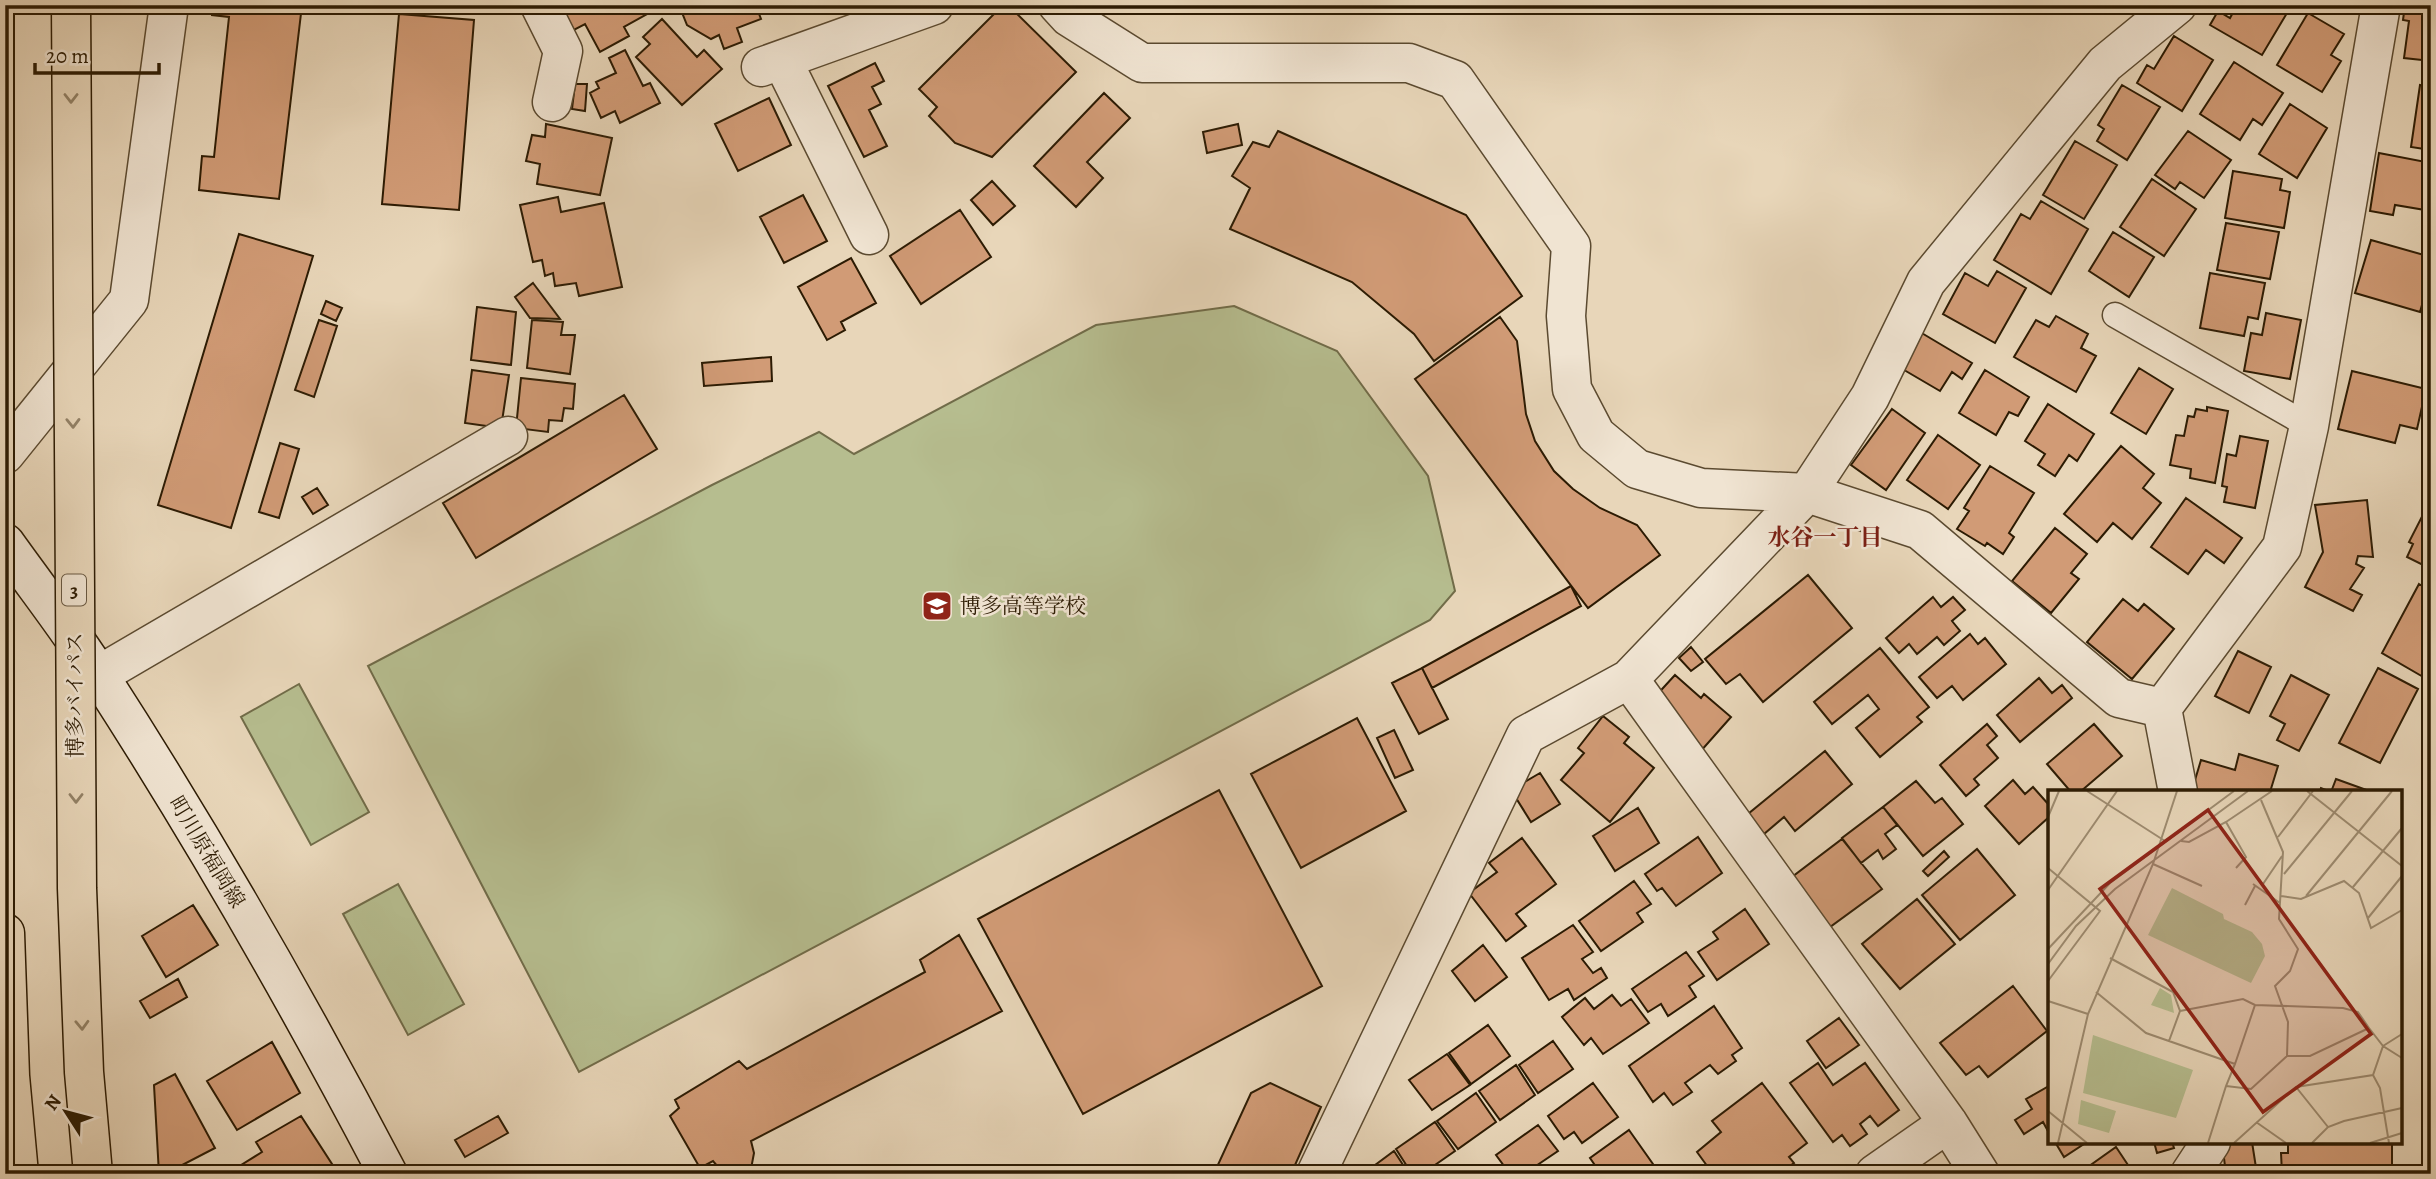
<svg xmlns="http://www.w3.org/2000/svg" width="2436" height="1179" font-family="Alegreya,'Noto Serif JP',serif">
<rect width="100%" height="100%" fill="#e8d6b9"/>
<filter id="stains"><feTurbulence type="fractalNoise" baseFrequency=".00286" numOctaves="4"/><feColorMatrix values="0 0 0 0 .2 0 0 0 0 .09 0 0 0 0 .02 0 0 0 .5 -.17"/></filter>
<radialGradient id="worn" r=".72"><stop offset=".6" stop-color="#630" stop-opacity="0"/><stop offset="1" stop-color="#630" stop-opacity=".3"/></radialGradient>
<path fill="#b6bd8f" stroke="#716c49" stroke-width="2" d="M1234,306l103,45 91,125 27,115 -25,29 -851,452 -211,-406 344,-181 107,-53 35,22 242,-129z
M299,684l70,128 -58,33 -70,-128z
M398,884l66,120 -56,31 -65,-121z"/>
<path fill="#d19b76" stroke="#2c1b03" stroke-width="2" d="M213,5h89l-23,194 -80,-9 3,-34 12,1 15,-140 -17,-2z
M563,5h79l5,9 -23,13 5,9 -29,16 -15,-28 -15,8 -13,-23z
M679,5h79l-2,1 5,13 -24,9 5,14 -18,7 -5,-14 -8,4 -24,-14z
M1003,5h5l68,67 -84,85 -37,-14 -26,-27 8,-9 -18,-18z
M2237,5l8,3 1,-3h27l14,8 -25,42 -52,-30 8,-14 12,7z
M2405,5h26v56l-27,-3 5,-37 -6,-1z
M2308,13l36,21 -13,21 10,6 -19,31 -45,-27z
M399,14l75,6 -15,190 -77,-6z
M662,19l35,38 7,-7 18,19 -40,36 -46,-48 14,-13 -7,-7z
M2174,36l39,24 -31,51 -45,-28 10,-18 7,4z
M625,50l18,36 7,-3 10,20 -40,20 -5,-12 -14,7 -11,-25 9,-5 -3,-6 20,-9 -7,-15z
M2234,62l49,31 -21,32 -9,-6 -13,21 -40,-26z
M875,63l9,18 -12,6 9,17 -12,6 18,36 -23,11 -36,-71z
M575,84h12l-2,27 -13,-2z
M2122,85l38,22 -33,53 -30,-19 7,-12 -6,-4z
M2420,85l11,2v63l-20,-3z
M1104,93l26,25 -43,44 16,16 -27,29 -42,-41z
M769,98l22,47 -53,26 -23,-47z
M2290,104l37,24 -30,50 -38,-24z
M546,124l66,14 -12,57 -63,-11 3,-20 -14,-3 6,-26 13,2z
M1238,124l4,21 -35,8 -4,-21z
M1278,131l188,84 56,81 -88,65 -20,-27 -62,-52 -122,-53 20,-41 -18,-12 21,-34 16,5z
M2188,131l43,29 -27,38 -24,-16 -5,7 -20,-14z
M2075,141l42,24 -33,54 -41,-24z
M2379,153l52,10v48l-36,-6 -2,10 -23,-4z
M2233,171l49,8 -2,11 10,2 -6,36 -59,-10z
M2152,179l44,30 -32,47 -44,-29z
M992,181l23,25 -22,19 -22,-25z
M803,195l24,46 -43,22 -24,-46z
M558,197l3,15 43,-9 18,84 -43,9 -3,-13 -21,3 -2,-13 -8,3 -3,-16 -9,2 -13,-57z
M2041,201l47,28 -37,65 -57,-34 27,-46 9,5z
M960,210l31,47 -70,47 -31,-48z
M2226,223l53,9 -9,47 -53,-9z
M2113,232l41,25 -25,40 -40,-26z
M239,234l74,22 -82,272 -73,-23z
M2371,240l60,17v16l-11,39 -65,-19z
M851,258l25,45 -35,19 4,8 -18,10 -29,-53z
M1997,271l29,17 -31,55 -52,-29 22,-41 23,13z
M2210,273l55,10 -7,36 -10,-2 -4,19 -44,-8z
M533,283l27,36 -30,-1 -15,-21z
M326,301l16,7 -6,13 -15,-7z
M477,307l39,5 -5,53 -40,-5z
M2266,313l35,7 -11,59 -46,-8 7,-38 11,2z
M2056,316l32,18 -7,14 15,8 -20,36 -62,-35 22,-37 13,7z
M1500,317l17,24 9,73 9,27 19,30 19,18 27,19 37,17 23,30 -72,53 -173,-229z
M319,320l18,6 -23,71 -19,-7z
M532,320l31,2 -2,13h14l-5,39 -43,-6z
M1920,332l52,31 -10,16 -10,-7 -12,19 -41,-24z
M771,357l1,24 -68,5 -2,-23z
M2139,368l34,21 -27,45 -35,-21z
M472,370l37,5 -8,53 -36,-5z
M1985,370l44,27 -11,19 -9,-4 -13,23 -37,-22z
M2352,371l74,18 -9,40 -17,-4 -5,18 -57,-14z
M521,378l54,6 -2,25 -9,-1 -2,13 -13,-1 -1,12 -32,-4z
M624,395l33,54 -181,109 -33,-55z
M2048,404l46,30 -17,27 -8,-6 -14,21 -17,-11 7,-11 -20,-13z
M2207,407l21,4 -13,72 -25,-5 1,-9 -21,-4 6,-30 8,1 4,-20 6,1 2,-8 11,2z
M1892,409l33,24 -39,57 -35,-25z
M1938,435l42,30 -32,44 -41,-29z
M2240,436l28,5 -13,67 -31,-6 3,-15 -5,-1 5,-32 9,2z
M280,443l19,6 -20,69 -20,-6z
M2121,446l33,28 -11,14 18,15 -29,36 -19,-16 -16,19 -33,-28z
M1990,466l44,27 -25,40 5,4 -11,17 -16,-11 -2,3 -28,-17 12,-18 -5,-3z
M317,488l11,17 -15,9 -11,-17z
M2186,498l56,40 -18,25 -18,-13 -18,24 -37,-27z
M2431,499v70l-24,-12 6,-13 -4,-2z
M2367,500l6,57 -15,-1 -2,8 8,4 -14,21 12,6 -9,16 -48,-24 18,-35 -8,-47z
M2055,528l32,26 -16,19 8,6 -28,34 -39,-32z
M1808,575l44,53 -89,74 -23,-28 -14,10 -21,-25z
M2419,584l12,7v77l-6,10 -43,-25z
M1571,586l10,20 -149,82 -10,-20z
M1933,597l8,10 12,-10 12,13 -13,11 8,10 -16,14 -7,-8 -20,17 -8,-10 -10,9 -13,-15z
M2123,599l15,12 6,-7 30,25 -42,50 -45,-37z
M1970,634l8,10 7,-6 21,26 -43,36 -11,-14 -15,12 -18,-21z
M1691,647l12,15 -12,9 -12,-13z
M1880,648l49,59 -12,10 5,5 -42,35 -24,-29 23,-19 -11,-14 -36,29 -18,-22z
M2238,651l33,16 -22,46 -34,-17z
M1422,668l26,51 -29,15 -27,-51z
M2378,668l40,21 -38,74 -41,-20z
M1675,675l26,23 3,-4 27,23 -31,35 -48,-52z
M2291,675l38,20 -30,56 -22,-11 8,-16 -15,-8z
M2039,678l13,15 10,-8 10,13 -52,44 -23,-27z
M1603,716l26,21 -5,6 30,25 -44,54 -49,-42 23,-27 -6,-5z
M1357,718l49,93 -105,57 -50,-94z
M1987,724l10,12 -10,9 11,13 -24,21 5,6 -13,11 -26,-31z
M2094,724l28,32 -42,36h-9l-24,-28z
M1394,730l19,40 -18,8 -18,-40z
M1825,751l27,33 -57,47 -11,-14 -20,17 -16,-20z
M2239,754l39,12 -8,26 -78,-2 9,-30 34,10z
M1540,773l20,31 -29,18 -20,-32z
M2336,779l36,13h-52l1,-4 10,4z
M2013,780l12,14 8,-7 16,18v12l-30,27 -34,-38z
M1916,781l19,22 7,-5 21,26 -40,32 -40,-49z
M1219,790l103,196 -239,128 -105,-195z
M1883,807l14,18 -12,9 11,15 -13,10 -5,-9 -17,13 -19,-25z
M1638,808l21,35 -44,28 -22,-35z
M1698,837l24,36 -46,33 -14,-18 -5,3 -12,-17z
M1522,838l34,46 -40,30 10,12 -20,15 -37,-48 28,-21 -8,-9z
M1842,839l40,50 -52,38 -38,-50z
M1977,849l38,46 -55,45 -38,-45z
M1944,851l5,6 -21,19 -5,-5z
M1634,881l17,23 -14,9 6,9 -42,29 -22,-30z
M1917,899l38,45 -55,45 -38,-45z
M193,905l25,40 -52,32 -24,-41z
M1745,909l24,35 -52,36 -19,-28 20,-13 -5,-7z
M1573,925l20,27 -11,7 11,14 8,-5 6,10 -33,22 -6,-11 -19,11 -27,-42z
M959,935l43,76 -251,130 3,12 -3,16 -6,5h-21l-11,-13 -13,7 -30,-52 9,-8 -4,-8 64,-39 8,8 178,-97 -5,-12z
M1483,945l24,32 -32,24 -23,-30z
M1686,952l18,24 -15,10 7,11 -28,19 -7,-12 -13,8 -16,-23z
M178,979l9,18 -37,21 -10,-17z
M2013,986l34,45 -59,46 -9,-11 -13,9 -26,-32z
M1612,995l9,11 10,-7 18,24 -46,31 -12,-16 -7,7 -22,-28 23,-19 9,11z
M1714,1006l28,42 -10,7 4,6 -18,13 -8,-9 -25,18 7,9 -19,13 -9,-12 -11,9 -24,-36z
M1839,1018l20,27 -33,23 -19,-27z
M1488,1025l22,31 -39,28 -22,-31z
M1553,1041l20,28 -35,24 -19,-28z
M272,1042l28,51 -63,37 -30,-49z
M1447,1054l23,31 -38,25 -23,-30z
M1818,1063l15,22 32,-22 34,47 -21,16 -8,-10 -10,8 7,10 -17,12 -8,-11 -9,7 -43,-59z
M1516,1065l19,30 -35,25 -21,-29z
M175,1074l40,74 -50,26h-6l-5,-89z
M1270,1083l51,24 -30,67h-65l-10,-5 35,-76z
M1593,1083l25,34 -36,26 -8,-11 -10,7 -16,-23z
M1762,1083l45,60 -18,14 5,6 -15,11h-66l-16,-22 24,-20 -9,-11z
M2049,1086v47l-6,-11 -19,12 -9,-14 17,-11 -6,-10z
M1476,1093l20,29 -38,27 -21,-28z
M301,1116l31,48 -16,10h-81l-2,-4 29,-18 -6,-10z
M498,1116l10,17 -43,24 -10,-17z
M1435,1122l20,29 -33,23h-10l-16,-25z
M1538,1125l20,26 -28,19 3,4h-23l-14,-19z
M1629,1130l31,44h-59l-11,-16z
M2055,1142h32l-23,15z
M2154,1142h18l2,6 -17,5z
M2222,1142h30l5,32h-31z
M2392,1143v31h-110l-1,-21h7v-9z
M2116,1147l18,27h-56z
M1394,1151l15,23h-46z"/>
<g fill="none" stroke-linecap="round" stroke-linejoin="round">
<g stroke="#5b4a30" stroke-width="27">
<path id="lane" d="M2115,315l194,111"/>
</g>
<g stroke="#5b4a30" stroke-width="41">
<path id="street" d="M540,5l23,46 -11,51
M1058,5l11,12 73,46h267l46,17 116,166 -5,70 6,73 24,46 41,34 64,19 106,5 113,37 199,168 43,10
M782,60l87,175
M761,67l173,-62
M5,454l124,-154 40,-295
M99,675l409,-239
M2178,792l-16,-84 120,-161 27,-121 72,-421
M1316,1174l210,-439 103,-56
M1875,1174l73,-51
M1980,1174l-32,-51 -319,-444 178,-186 63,-96 56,-115 179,-218 72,-59
M2190,1174l21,-32"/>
</g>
<g stroke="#2c1b03" stroke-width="41">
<path id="secondary" d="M5,543c32,45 66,88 95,134 104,161 199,327 288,497"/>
</g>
<g stroke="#2c1b03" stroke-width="41">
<path id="highway" d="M5,933l5,143 9,98"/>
</g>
<use href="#lane" stroke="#f0e4d2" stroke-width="24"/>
<use href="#street" stroke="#f0e4d2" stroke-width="38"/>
<use href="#secondary" stroke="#f0e4d2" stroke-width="38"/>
<use href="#highway" stroke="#e8d6b9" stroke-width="38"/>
<g stroke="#2c1b03" stroke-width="41" stroke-linecap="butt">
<path id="highway-bridge" d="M71,5l6,883 7,184 9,102"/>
</g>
<use href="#highway-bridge" stroke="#e8d6b9" stroke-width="38"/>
</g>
<defs><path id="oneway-chevron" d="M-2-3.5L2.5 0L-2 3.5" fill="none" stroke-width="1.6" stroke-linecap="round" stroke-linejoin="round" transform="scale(1.75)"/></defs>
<g stroke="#938267">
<use href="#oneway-chevron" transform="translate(71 98) rotate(90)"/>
<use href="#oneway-chevron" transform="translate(73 423) rotate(89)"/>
<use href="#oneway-chevron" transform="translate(76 798) rotate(90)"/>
<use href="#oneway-chevron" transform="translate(82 1025) rotate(88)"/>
</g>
<defs>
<g id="school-square" transform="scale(1.575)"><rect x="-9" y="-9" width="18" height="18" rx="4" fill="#8f2418" stroke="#f0e4d2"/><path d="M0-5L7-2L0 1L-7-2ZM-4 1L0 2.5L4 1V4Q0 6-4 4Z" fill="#fff"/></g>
</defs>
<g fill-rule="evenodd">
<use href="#school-square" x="937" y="606"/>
</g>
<g text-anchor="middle" stroke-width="5" stroke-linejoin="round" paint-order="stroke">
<rect fill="#f0e4d2" stroke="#675741" stroke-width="2" x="62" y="574.5" width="24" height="31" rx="5"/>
<g font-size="19" font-weight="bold" fill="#2c1b03">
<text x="74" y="597">3</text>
</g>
<g font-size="21" fill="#2c1b03" stroke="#f0e4d2" text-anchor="start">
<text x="960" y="613">博多高等学校</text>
</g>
<g font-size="21" fill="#2c1b03" stroke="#f0e4d2">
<text transform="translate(75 695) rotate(-90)" y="7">博多バイパス</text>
<text transform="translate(207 852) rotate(59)" y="7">町川原福岡線</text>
</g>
<g font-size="23" font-weight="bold" fill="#7a1f14" stroke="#f0e4d2">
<text x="1825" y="545">水谷一丁目</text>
</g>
</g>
<g transform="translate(2048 790)">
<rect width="354" height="354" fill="#e8d6b9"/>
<path d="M124,98l51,26 1,5 28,13 10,12 3,12 -14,27 -103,-48zM112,198l11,7 3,18 -23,-8zM45,245l100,35 -17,48 -93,-25zM33,310l35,11 -7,22 -31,-9z" fill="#b6bd8f"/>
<path fill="none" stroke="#9d8b70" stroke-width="2" d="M39,1l78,50M259,1l95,75M213,10l22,52 -4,67 19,30 -8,22 -15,15 13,36 -1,34M0,27l11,-26M178,32l20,35 -10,11M230,47l35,-46M133,51l8,1 37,-20 46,-31M105,74l49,22M0,78l52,43 -52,70M236,84l68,-83M205,94l27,19M215,94l19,-28M305,97l49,-59M0,100l69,-99M233,106l20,3 43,-18 15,12 12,35 31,-18M258,106l86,-105M197,115l10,-19M320,128l34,-42M0,159l62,-66 124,-92M62,168l63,34 7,19 -11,30M0,174l28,-38 39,-37 133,-98M48,202l50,41 89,31M0,211l40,13M132,221l63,-12 12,6M321,238l14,18 19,12M335,256l19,-12M325,285l7,13 9,55M248,297l32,40M0,321l39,32M208,332l30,21M10,353l30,-129 65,-150 24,-73M160,353l18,-57 9,-22 20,-59 88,3 15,4 11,16 -59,28h-23l-36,33 -25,-3M186,353l62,-56 77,-12 10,-29M264,353l16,-16 16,-6 58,-13M322,353l32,-10"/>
<path fill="#8f2418" fill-opacity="0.15" stroke="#8f2418" stroke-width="3.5" d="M160,20l163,224 -108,78 -163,-223z"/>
<rect width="354" height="354" fill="none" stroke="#2c1b03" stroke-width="3.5"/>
</g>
<rect width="2436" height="1179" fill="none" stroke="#e8d6b9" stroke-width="28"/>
<rect x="7" y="7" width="2422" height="1165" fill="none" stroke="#2c1b03" stroke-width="3.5"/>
<rect x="14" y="14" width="2408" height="1151" fill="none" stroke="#2c1b03" stroke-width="2"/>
<g transform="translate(66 1112) rotate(306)" stroke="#f0e4d2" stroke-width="5" paint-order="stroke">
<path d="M0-5L12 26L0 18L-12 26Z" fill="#2c1b03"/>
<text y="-10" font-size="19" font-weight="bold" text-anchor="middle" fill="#2c1b03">N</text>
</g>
<path d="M35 63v10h124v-10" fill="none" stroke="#2c1b03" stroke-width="3.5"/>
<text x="46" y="63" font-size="21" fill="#2c1b03" stroke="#f0e4d2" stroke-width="5" paint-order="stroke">20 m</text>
<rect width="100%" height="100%" filter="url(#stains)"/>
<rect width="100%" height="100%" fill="url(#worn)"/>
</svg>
